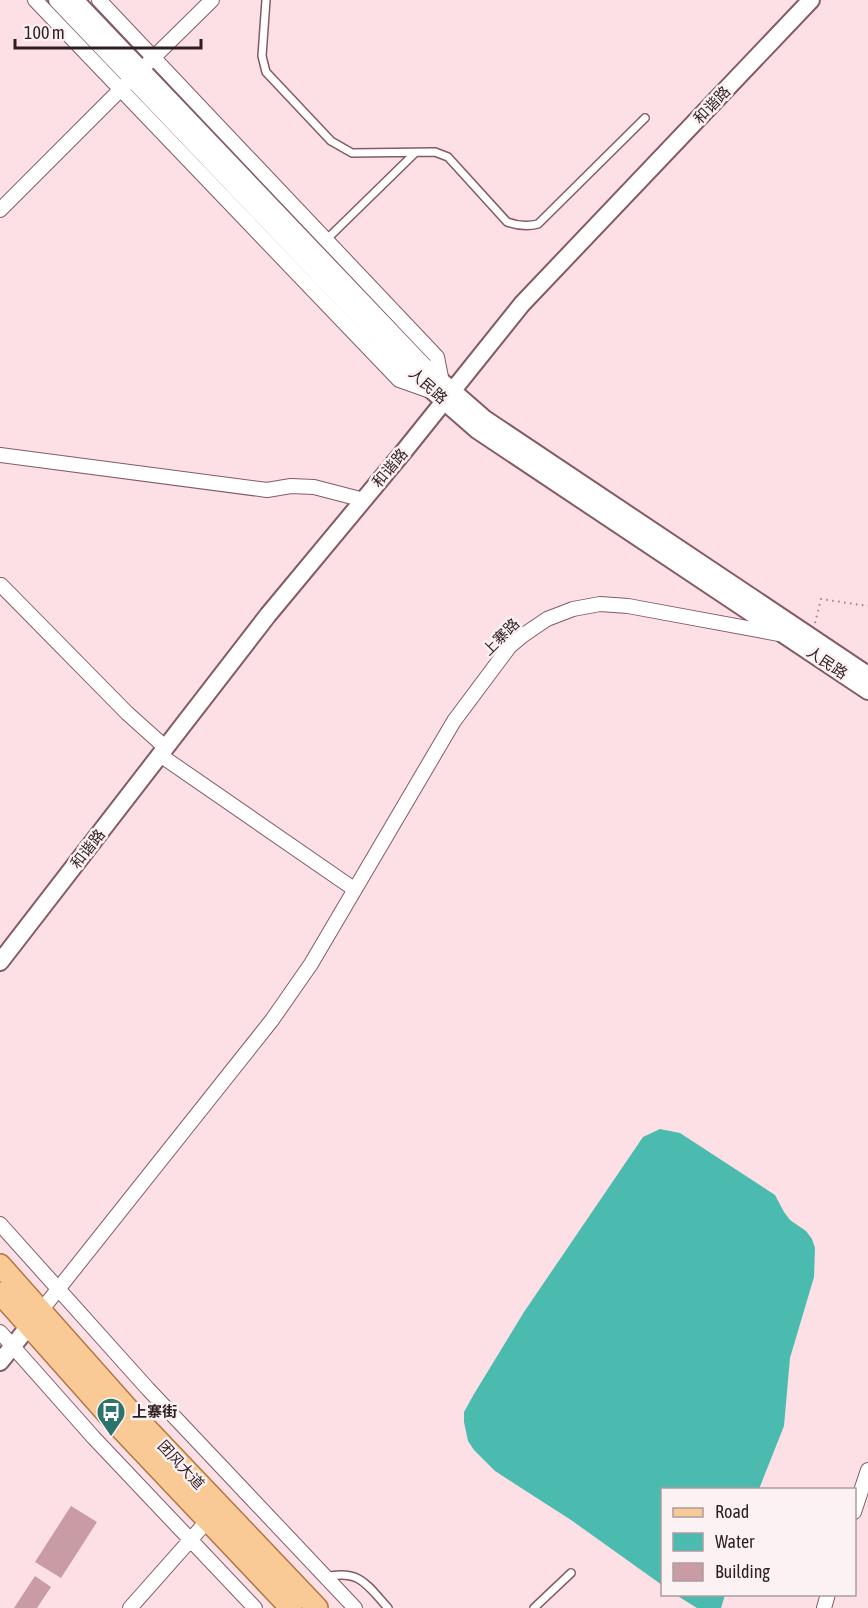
<svg xmlns="http://www.w3.org/2000/svg" width="868" height="1608" font-family="'Asap Condensed','Noto Sans SC',sans-serif">
<rect width="100%" height="100%" fill="#fce0e5"/>
<path fill="#4bbbb0" d="M660,1129l20,4 95,62 9,17 6,8 16,11 6,8 3,9 -1,29 -24,81 -6,68 -25,63 -97,1v95l-91,-65 -76,-49 -21,-21 -6,-9 -4,-19v-10l10,-18 50,-82 119,-175z
M676,1595h49l-4,13h-24z"/>
<path fill="#c99ca5" d="M71,1506l26,16 -36,56 -26,-16z
M35,1576l16,11 -14,21h-23z"/>
<g fill="none" stroke-linecap="round" stroke-linejoin="round">
<g stroke="#835b63" stroke-width="10">
<path id="service" d="M266,0l-4,56 4,16 65,69 21,12 83,-1 13,5 59,65c11,4 20,5 31,2l107,-106
M326,240l89,-87
M325,1577c35,-8 42,8 63,31
M534,1608l37,-35"/>
</g>
<g stroke="#835b63" stroke-width="16">
<path id="minor" d="M35,0l364,380 31,11
M99,0l338,357 5,25
M148,63l64,-63
M0,210l126,-126
M0,455l267,35 24,-4 23,1 50,13
M1,585l126,128 39,35
M160,755l194,134
M0,1224l148,165 207,219
M36,1317l236,-297 39,-56 143,-243 56,-75 12,-10 25,-17 26,-10 27,-5 28,2 151,28
M0,1332l94,106 161,170
M854,1512l14,-42
M130,1608l78,-88
M824,1608l4,-14"/>
</g>
<g stroke="#835b63" stroke-width="20">
<path id="tertiary" d="M57,0l357,375 63,55 391,261
M75,0l348,365 62,54 383,256
M0,962l268,-347 137,-165 117,-146 289,-304
M0,1362l29,-36"/>
</g>
<g stroke="#b17740" stroke-width="24">
<path id="primary" d="M0,1265l127,143 190,200
M0,1293l113,127 178,188"/>
</g>
<path stroke="#988286" stroke-width="2" stroke-dasharray="1.5 4.5" stroke-linecap="butt" d="M815,623l6,-24 47,7"/>
<use href="#service" stroke="#fff" stroke-width="7"/>
<use href="#minor" stroke="#fff" stroke-width="14"/>
<use href="#tertiary" stroke="#fff" stroke-width="16"/>
<use href="#primary" stroke="#faca96" stroke-width="21"/>
</g>
<defs>
<g id="bus-pin" transform="scale(1.5)"><path d="M0 17L-7.5 6A9.5 9.5 0 1 1 7.5 6Z" fill="#2b736b" stroke="#fcf2f4"/><path d="M-5-6H5V4H4V6H2V4H-2V6H-4V4H-5ZM-3.5-4V0h7V-4ZM-3.5 1.2v1.5H-2V1.2ZM2 1.2v1.5H3.5V1.2Z" fill="#fff"/></g>
</defs>
<g fill-rule="evenodd">
<use href="#bus-pin" x="111" y="1412"/>
</g>
<g text-anchor="middle" stroke-width="5" stroke-linejoin="round" paint-order="stroke">
<g font-size="15" fill="#2e1e21" stroke="#fcf2f4">
<text transform="translate(712 105) rotate(-46)" y="5">和谐路</text>
<text transform="translate(428 386) rotate(42)" y="5">人民路</text>
<text transform="translate(390 468) rotate(-50)" y="5">和谐路</text>
<text transform="translate(501 637) rotate(-45)" y="5">上寨路</text>
<text transform="translate(827 663) rotate(34)" y="5">人民路</text>
<text transform="translate(88 849) rotate(-52)" y="5">和谐路</text>
<text transform="translate(181 1465) rotate(47)" y="5">团风大道</text>
</g>
<g font-size="15" font-weight="bold" fill="#2e1e21" stroke="#fcf2f4" text-anchor="start">
<text x="132" y="1417">上寨街</text>
</g>
</g>
<rect x="661" y="1488" width="195" height="108" fill="#fcf2f4" stroke="#aa9da0" stroke-width="1.5"/>
<rect x="673" y="1508" width="30" height="9" fill="#faca96" stroke="#aa9da0" stroke-width="1.5"/>
<text x="715" y="1518" font-size="18" fill="#2e1e21">Road</text>
<rect x="673" y="1533" width="30" height="18" fill="#4bbbb0" stroke="#aa9da0" stroke-width="1.5"/>
<text x="715" y="1548" font-size="18" fill="#2e1e21">Water</text>
<rect x="673" y="1563" width="30" height="18" fill="#c99ca5" stroke="#aa9da0" stroke-width="1.5"/>
<text x="715" y="1578" font-size="18" fill="#2e1e21">Building</text>
<path d="M15 39v9h186v-9" fill="none" stroke="#2e1e21" stroke-width="3"/>
<text x="24" y="39" font-size="18" fill="#2e1e21" stroke="#fcf2f4" stroke-width="4.5" paint-order="stroke">100 m</text>
</svg>
